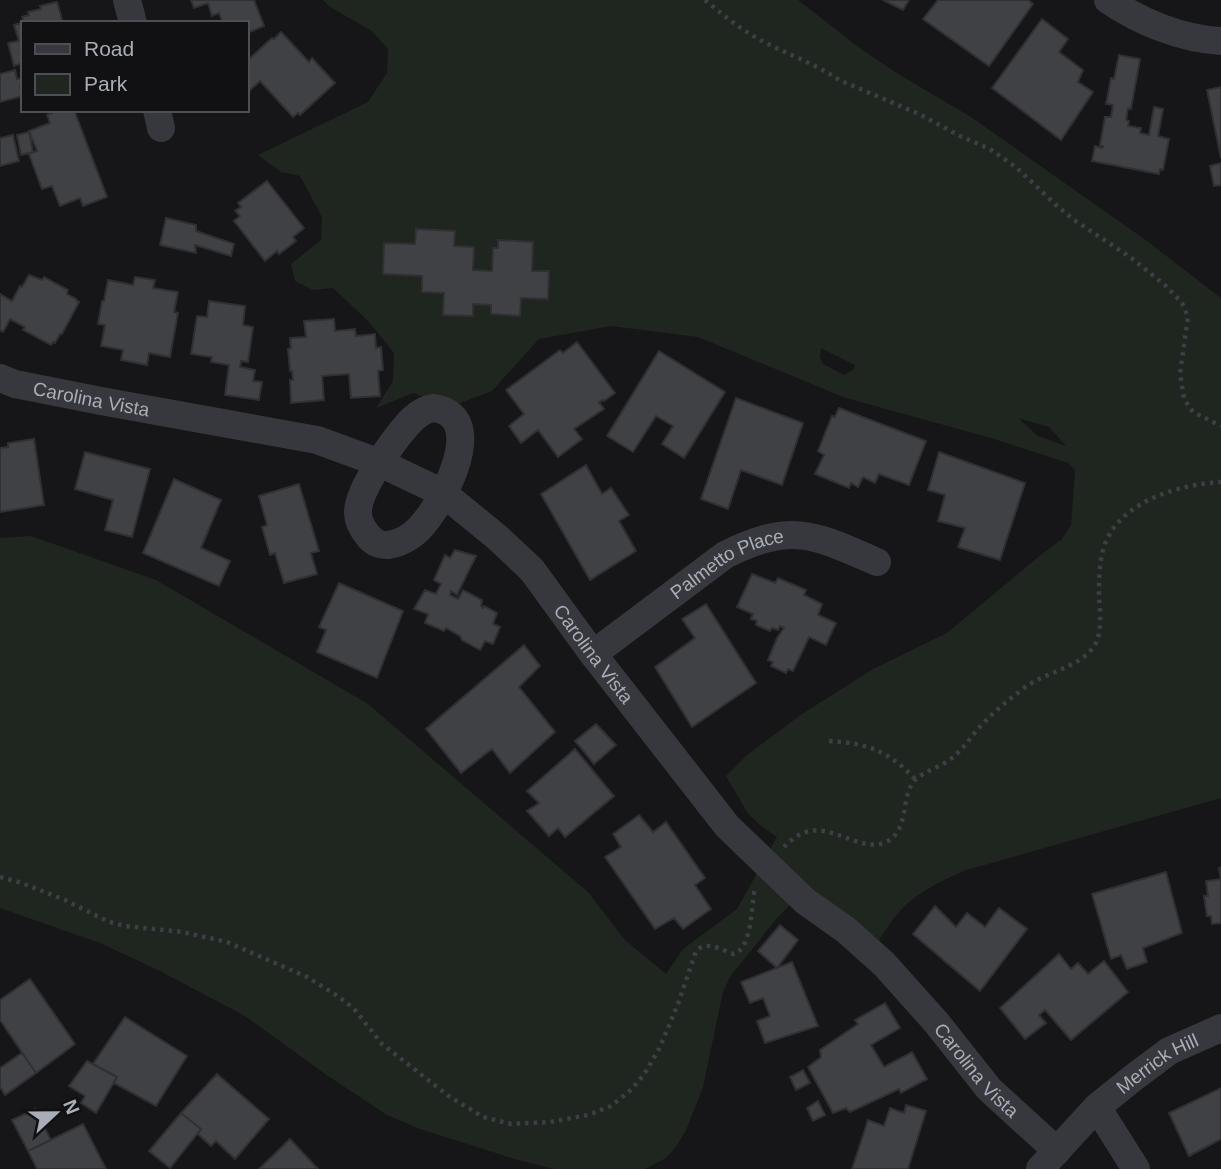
<svg xmlns="http://www.w3.org/2000/svg" width="1221" height="1169" font-family="Helvetica,sans-serif">
<rect width="100%" height="100%" fill="#161618"/>
<path fill="#1e261f" fill-rule="evenodd" d="M323,0h475l63,49 34,23 76,45 176,124 74,57v500l-258,73c-23,11 -48,22 -65,42 -7,9 -13,18 -19,27l-70,-54 -31,31 -48,60 -7,15 -20,95 -17,43 -10,17 -10,11 -21,11h-91l-36,-9 -98,-31 -33,-14 -59,-39 -83,-60 -87,-46 -58,-27 -100,-35v-370l31,-2 125,44 212,124 220,188 37,48 41,34 17,-25 54,-40 40,-72 -17,-12 -13,-13 -21,-36 21,-21 55,-41 71,-45 74,-36 95,-79 20,-15 9,-14 4,-55 -7,-7 -77,-25 -145,-40 -148,-61 -87,-11 -72,13 -47,52 -40,15 -39,-13 -37,15 17,-27 1,-28 -25,-31 -36,-34 -20,2 -18,-9 -4,-17 30,-24 1,-23 -22,-41 -19,-4 -23,-17 110,-53 19,-29 1,-24 -16,-18 -42,-24zM821,348l34,17 -1,4 -10,6 -21,-11 -3,-7zM1018,418l31,9 17,19 -28,-10z"/>
<path fill="#404145" stroke="#303034" stroke-width="2" d="M191,0h63l10,26 -17,7v-10h-24l-4,-10 -7,3 -4,-13 -14,5z
M883,0h26l-6,10z
M938,0h90l5,4 -44,62 -66,-47z
M57,2l6,21h-40v40l-9,3 -6,-23 11,-2 -5,-16 10,-3 -2,-5 7,-2 -1,-3 13,-3 -1,-3z
M1042,19l26,20 -9,13 24,18 -5,12 15,10 -32,48 -69,-52z
M281,32l28,30 3,-4 23,25 -35,32 -2,-2 -5,4 -33,-36 -13,12v-32l25,-23 2,1z
M1119,55l21,4 -9,50 -3,-1 -2,12 3,1 -1,5 13,2 -1,5 9,2 5,-28 9,2 -5,27 11,3 -6,31 -3,-1 -1,5 -67,-13 3,-15 7,2 1,-2 -3,-1 5,-28h6l2,-12 -7,-1 5,-26 3,1z
M15,70l2,9 6,-1v7l-3,1 2,10 -22,6v-28z
M1221,87v71l-14,-68z
M59,110h15l33,87 -24,9 -3,-8 -20,8 -8,-20 -10,3 -13,-35 8,-3 -8,-20 21,-8 -3,-8z
M29,132l4,20 -12,3 -4,-20z
M13,135l6,26 -19,5v-28z
M1221,163v22l-7,1 -4,-20z
M267,181l37,47 -11,9 3,4 -17,13 -2,-3 -12,10 -31,-40 6,-5 -5,-5 6,-4 -3,-4z
M166,218l30,7v6l38,13 -3,12 -36,-11 1,8 -36,-8z
M416,229l39,2 -1,15 20,1 -1,23 19,1 1,-23h5v-8l35,2 -1,29h17l-1,28 -27,-1 -1,18 -29,-2v-9l-18,-1v12l-30,-1 1,-22 -22,-1v-16l-39,-2 1,-31 31,1z
M29,275l13,5 2,-3 24,13 -1,4 9,5v1l3,2 -17,32h-2l-5,9 -2,-1 -2,3 -28,-15 2,-3 -15,-8 -7,13 -3,-2v-36l12,7 8,-15 2,1z
M135,277l20,3 -2,8 25,4 -4,20 4,1 -8,44 -21,-4 -2,12 -26,-5 2,-10 -22,-4 4,-21 -7,-1 4,-23h2l4,-21 25,5z
M209,301l36,5 -2,19 10,2 -5,35 -7,-1 -1,6 15,3 -2,11 9,1 -3,18 -34,-5 4,-30 -18,-3 1,-5 -21,-3 6,-38 10,1z
M334,319l1,12 20,-2 1,7 19,-2 1,14 5,-1 2,23 -5,1 2,25 -29,2 -2,-24 -27,2 2,24 -33,3 -1,-23h3l-1,-9h-2l-2,-22 3,-1 -1,-10 16,-1 -2,-16z
M577,342l38,51 -11,8 -1,-1 -4,2 5,7 -30,20 8,10 -24,18 -20,-27 -17,13 -12,-17 15,-12 -18,-24 54,-40 3,3z
M659,351l66,41 -41,66 -22,-14 11,-18 -17,-10 -23,36 -26,-16z
M736,398l67,25 -21,62 -41,-15 -13,39 -27,-10z
M839,408l87,33 -17,44 -30,-11 -4,9 -12,-6 -5,10 -7,-4 -2,5 -34,-14 9,-19 -6,-4 14,-35 3,1z
M34,439l10,66 -44,7v-64l8,-1v-4z
M85,452l65,17 -18,68 -27,-7 8,-30 -38,-11z
M939,452l86,31 -25,77 -42,-13 7,-19 -27,-7 7,-26 -17,-5z
M586,465l16,29 9,-6 18,27 -10,6 17,30 -46,29 -49,-86z
M174,479l47,21 -20,48 29,13 -11,25 -76,-33z
M299,484l20,67 -8,2 6,21 -33,9 -9,-30 -5,2 -8,-28 5,-2 -8,-29z
M455,550l21,6 -19,39 -6,-4 -1,4 8,4 5,-9 19,10 -1,6 2,2 1,-2 13,7 -4,11 7,3 -7,17 -8,-3 -5,9 -18,-10 -2,-4 -14,-8 -2,3 -19,-8 3,-9 -14,-5 11,-19 11,4 5,-10 -7,-4 11,-25 5,3z
M752,574l23,9 3,-5 28,12 -2,5 18,9 -4,11 18,8 -10,22 -17,-8 -16,34 -5,-2 -2,4 -15,-7 2,-4 -5,-2 9,-22 7,-10 -4,-2 -2,4 -6,-2 -2,3 -14,-6 1,-4 -6,-2 2,-5 -16,-7z
M339,583l64,28 -26,67 -60,-26 9,-22 -7,-3z
M706,604l50,79 -64,44 -37,-60 40,-29 -13,-19z
M524,645l16,21 -21,21 36,45 -45,41 -18,-24 -31,24 -35,-44z
M596,724l20,21 -22,19 -19,-23z
M575,749l39,47 -49,41 -7,-9 -9,8 -22,-25 12,-8 -12,-12z
M639,815l14,17 13,-10 39,56 -10,7 16,24 -28,20 -9,-11 -19,11 -50,-72 16,-10 -8,-13z
M1219,868h2v55l-9,1 -1,-8h-4l-3,-20h4l-2,-15 15,-2z
M1166,872l16,61 -39,15 4,14 -20,7 -6,-14 -10,4 -19,-65z
M935,906l21,21 11,-14 18,14 14,-19 28,21 -47,62 -67,-57z
M780,925l18,15 -21,28 -19,-17z
M1059,954l12,15 7,-6 10,11 16,-13 24,31 -57,48 -26,-30 -6,5 7,8 -21,16 -25,-31z
M792,962l26,64 -53,17 -8,-22 13,-5 -7,-18 -13,5 -9,-21z
M30,979l45,65 -39,29 -36,-53v-20z
M885,1003l15,25 -29,17 13,22 28,-15 15,27 -26,14 -2,-4 -49,23 -4,-4 -13,5 -25,-46 13,-10 -1,-7 38,-26 -3,-4z
M125,1017l62,39 -31,50 -42,-23 3,-6 -24,-13z
M22,1053l14,20 -31,22 -5,-8v-19z
M87,1061l30,16 -21,36 -15,-10 4,-7 -16,-10z
M803,1070l7,13 -14,7 -6,-13z
M217,1074l52,45 -34,40 -19,-18 -5,5 -13,-12 3,-5 -20,-16z
M1221,1088v51l-32,17 -20,-43z
M818,1101l7,14 -12,6 -6,-13z
M906,1105l20,6 -18,58h-56l16,-49 16,6 6,-18 14,5z
M35,1109l16,31 -23,11 -16,-31z
M181,1113l20,16 -31,39 -21,-17z
M83,1124l23,45h-69l-9,-18z
M290,1139l28,30h-59z"/>
<g fill="none" stroke-linecap="round" stroke-linejoin="round">
<path stroke="#3d3f44" stroke-width="4.5" stroke-dasharray="3.5 5" stroke-linecap="butt" d="M705,0c19,16 38,31 59,42 25,13 52,22 75,38l80,34 41,22 30,13 27,19 39,37 18,15 56,37 36,29 16,17 6,14 -8,56 4,26 9,13 28,14
M829,741c38,2 60,10 87,39
M784,847c6,-6 14,-13 22,-15 27,-9 57,23 82,9 22,-13 12,-47 28,-62 9,-8 25,-12 36,-21 10,-8 17,-18 25,-28 14,-16 30,-29 47,-42 21,-16 52,-19 69,-40 10,-13 7,-36 6,-52 0,-17 0,-36 6,-52 16,-43 75,-60 116,-62
M0,877l22,6 43,17 42,21 18,5 57,6 45,10 80,35 29,18 11,8 8,7 27,34 68,53 33,20 28,7 39,-2 38,-7 23,-9 21,-17 13,-16 14,-24 19,-45 18,-53c12,-11 25,-1 38,3 19,-7 17,-49 21,-67"/>
<g stroke="#37383d" stroke-width="28">
<path d="M127,0l6,23"/>
<path d="M1108,0c32,22 74,39 113,41"/>
<path d="M157,110l4,18"/>
<path id="s1" d="M0,378l15,6 86,17 216,39 63,23 63,30 55,45 34,32 61,84 134,172 78,75 41,29 38,34 52,58 53,67 68,62"/>
<path d="M434,408c59,8 4,108 -22,127 -7,5 -16,9 -24,10 -9,0 -13,-2 -19,-8 -5,-6 -11,-16 -11,-24 -1,-22 35,-72 49,-88 7,-8 17,-16 27,-17z"/>
<path id="s2" d="M593,654l132,-99c66,-33 88,-21 152,7"/>
<path d="M1097,1107l39,62"/>
<path id="s3" d="M1040,1169l57,-62 36,-29 36,-27 52,-23"/>
</g>
</g>
<g text-anchor="middle" stroke-width="6" stroke-linejoin="round" paint-order="stroke">
<g font-size="19" fill="#a8adb8" stroke="#111113">
<text dy="7" stroke="none"><textPath href="#s1" startOffset="94">Carolina Vista</textPath></text>
<text dy="7" stroke="none"><textPath href="#s2" startOffset="163">Palmetto Place</textPath></text>
<text dy="7" stroke="none"><textPath href="#s1" startOffset="682">Carolina Vista</textPath></text>
<text dy="7" stroke="none"><textPath href="#s3" startOffset="159">Merrick Hill</textPath></text>
<text dy="7" stroke="none"><textPath href="#s1" startOffset="1250">Carolina Vista</textPath></text>
</g>
</g>
<rect x="21" y="21" width="228" height="91" fill="#111113" stroke="#4d4f55" stroke-width="2"/>
<rect x="35" y="44" width="35" height="10" fill="#37383d" stroke="#4d4f55" stroke-width="2"/>
<text x="84" y="56" font-size="21" fill="#a8adb8">Road</text>
<rect x="35" y="74" width="35" height="21" fill="#1e261f" stroke="#4d4f55" stroke-width="2"/>
<text x="84" y="91" font-size="21" fill="#a8adb8">Park</text>
<g transform="translate(56 1113) rotate(68)" stroke="#111113" stroke-width="5" paint-order="stroke">
<path d="M0-5L12 26L0 18L-12 26Z" fill="#a8adb8"/>
<text y="-10" font-size="19" font-weight="bold" text-anchor="middle" fill="#a8adb8">N</text>
</g>
</svg>
